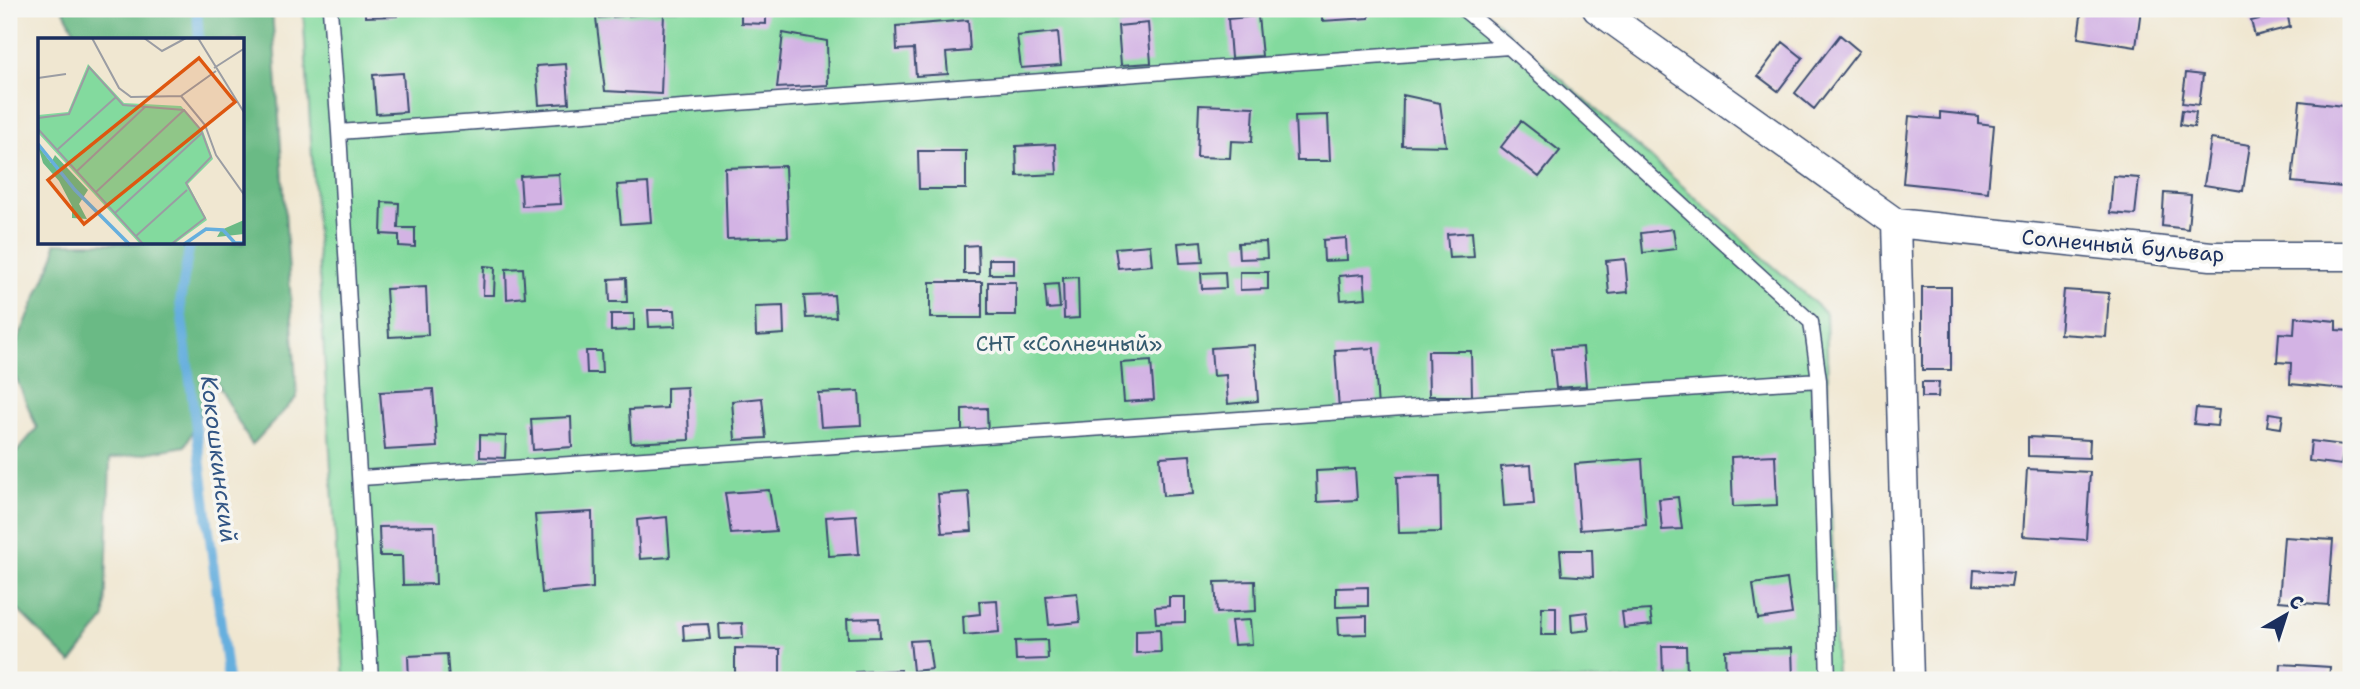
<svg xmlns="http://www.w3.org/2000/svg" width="2360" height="689" font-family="'Shantell Sans',sans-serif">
<rect width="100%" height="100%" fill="#f6f6f2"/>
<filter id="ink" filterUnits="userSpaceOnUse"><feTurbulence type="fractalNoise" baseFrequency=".0143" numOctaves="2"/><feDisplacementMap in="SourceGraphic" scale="14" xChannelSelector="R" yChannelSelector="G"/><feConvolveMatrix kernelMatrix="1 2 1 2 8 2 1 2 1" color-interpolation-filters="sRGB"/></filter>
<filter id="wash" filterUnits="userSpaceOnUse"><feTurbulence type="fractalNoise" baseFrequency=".00686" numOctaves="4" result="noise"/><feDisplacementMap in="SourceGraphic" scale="28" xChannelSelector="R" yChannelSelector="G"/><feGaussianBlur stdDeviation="1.57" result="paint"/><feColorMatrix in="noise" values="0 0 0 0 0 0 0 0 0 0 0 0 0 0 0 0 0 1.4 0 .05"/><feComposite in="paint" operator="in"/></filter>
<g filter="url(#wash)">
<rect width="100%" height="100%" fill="#f0e7d1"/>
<path fill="#83da9e" stroke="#4f847e" stroke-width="2" d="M303,9h1179l344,304 10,367h-1492z"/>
<path fill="#6aba85" stroke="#427472" stroke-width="2" d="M63,9h209l25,388 -45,48 -36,-62 -31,63 -75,13 -5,159 -34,45 -62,-62v-140l28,-33 -28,-67 46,-107v-11h188v-203h-164z"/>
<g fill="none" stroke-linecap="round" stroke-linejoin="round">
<path stroke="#66afde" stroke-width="10" d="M197,9l2,31
M190,243l-10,59 48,378"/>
</g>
<g id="blocks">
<path fill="#d3b3e4" d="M365,9h32v7l-32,1z
M741,9h25v15l-25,-1z
M1322,9h47v9l-47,3z
M2082,9h59l-5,38 -58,-9z
M2287,12l3,15 -35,9 -4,-15z
M664,13l-3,81 -56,-3 -9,-73z
M1258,16l4,40 -31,2 -3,-39z
M968,20l2,31 -24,2 2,21 -32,2 -2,-27 -17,1 -1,-24z
M1148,23l3,40 -30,2 -3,-39z
M1058,32l3,33 -40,3 -4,-32z
M783,33l44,8 1,44 -51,3z
M1840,35l19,16 -45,58 -19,-16z
M1783,42l20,16 -25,33 -20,-15z
M566,64l3,39 -30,2 -3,-39z
M403,73l3,39 -30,2 -3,-39z
M2186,73l17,2 -4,30 -17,-2z
M1403,95l37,8 6,43 -44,-1z
M2300,101l51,6v81l-59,-6z
M1199,105l55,2 -2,35 -21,-1 -1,17 -33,-1z
M2182,110l14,2 -2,15 -14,-2z
M1940,112l38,4v7l16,2 -6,67 -85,-9 6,-67 31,3z
M1328,115l2,46h-33l-2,-45z
M1521,121l39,30 -21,26 -38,-30z
M2211,139l39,6 -7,46 -39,-6z
M1055,144l2,30 -40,2 -1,-30z
M918,151h48v38h-47z
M785,166l3,71 -61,2 -2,-71z
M559,174l2,30 -39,2 -2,-30z
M2113,176l26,2 -4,37 -25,-2z
M648,183l3,39 -30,2 -4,-39z
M2164,193l27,2 -3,34 -26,-3z
M382,202l17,1 -1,25h17v19l-16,-1v-11l-18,-1z
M1673,229l3,20 -33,4 -2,-20z
M1472,232l2,25 -25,1 -2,-24z
M1346,238l1,22 -23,1 -1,-21z
M1201,241l2,21 -23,1 -2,-20z
M1266,242l1,16 -28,1 -1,-16z
M978,245l1,29h-15v-28z
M1150,245l2,20 -34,3 -3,-20z
M989,259h25v15h-25z
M1625,259l3,33 -19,2 -3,-33z
M484,266l11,1 -1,28h-11z
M523,268l2,29 -18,2 -1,-30z
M1225,272l1,16 -24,1 -1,-16z
M1240,272h28v17l-28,1z
M1364,274l2,24 -25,2 -2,-24z
M1078,277l1,41 -15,1 -1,-41z
M626,278l1,24h-17l-1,-23z
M930,282h52v36h-52z
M988,282h28v33h-28z
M1058,284l2,24 -13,1 -2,-24z
M426,287l2,48 -39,2 -3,-48z
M1922,287h29v83h-29z
M2064,290l45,3 -3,44 -46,-3z
M834,295l2,22 -30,1 -2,-22z
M783,306l1,28 -28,2 -1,-29z
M648,310h27l1,16 -27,1z
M611,314h23v16l-23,1z
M2295,317l41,4v9l15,1 -4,58 -57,-5 1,-21 -14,-1 2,-29 15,1z
M1254,345l4,56 -30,3 -2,-29 -13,1 -2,-28z
M1583,347l3,39 -30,2 -4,-39z
M1374,348l4,60 -39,2 -4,-60z
M586,351h15l1,22h-15z
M1428,351h43l1,45h-43z
M1151,361l3,39 -30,2 -3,-39z
M1922,382h17l-1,15h-16z
M687,387l2,53 -58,3 -2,-33 38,-2v-20z
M433,389l4,58 -52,3 -5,-58z
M859,391l2,34 -40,2 -3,-34z
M762,398l4,40 -31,2 -3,-39z
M987,408l1,29 -26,1v-29z
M2196,408l23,2 -2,16 -23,-2z
M2269,413l14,2 -2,13 -14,-2z
M571,417l1,30 -39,3 -2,-31z
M480,435l26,1 -1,22 -25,-1z
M2028,437l62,3 -1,18 -61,-2z
M2311,441l33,4 -3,20 -32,-4z
M1190,455l3,39 -30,2 -3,-39z
M1775,455l2,50 -44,2 -2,-50z
M1642,459l4,66 -66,5 -5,-66z
M1531,465l3,39 -30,2 -3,-39z
M1355,469l2,31 -40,2 -1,-31z
M2027,469l63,3 -4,68 -63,-4z
M1440,476l1,56 -42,1 -2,-56z
M769,490l7,41 -45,3 -6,-41z
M969,492l3,39 -30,2 -4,-39z
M1678,497l4,32 -20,1 -3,-31z
M592,512l1,76 -51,5 -7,-78z
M856,515l3,39 -30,2 -3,-39z
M667,517l3,40 -30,2 -3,-39z
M434,526l2,58 -33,1 -1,-29h-22l-1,-29z
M2284,537l49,3 -5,65 -49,-4z
M1560,550h32l1,27 -31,-2z
M1974,570l39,3 -2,14 -38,-2z
M1787,579l5,35 -34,5 -5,-35z
M1255,581l1,30 -39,2 -2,-31z
M1368,587v19l-32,1v-19z
M1077,593l3,29 -31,3 -3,-29z
M1169,597h16v25l-29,1 -1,-16 14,-1z
M997,600l2,32 -35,3 -1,-19 17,-2 -1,-13z
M1542,607h14v28h-15z
M1650,610l2,15 -28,3 -2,-16z
M1587,612l2,18 -17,2 -1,-18z
M1367,616v18l-28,1 -1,-18z
M879,618l1,19 -32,1 -1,-19z
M1250,620l2,24 -18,1 -3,-24z
M742,623l1,15 -23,1 -1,-15z
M708,624l2,15 -26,2 -1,-16z
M1160,629l1,23 -25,1v-23z
M928,640l4,29 -19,2 -3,-30z
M1047,640l1,19 -32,1 -1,-19z
M1662,646h24l1,29 -24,1z
M735,648l45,1v30h-45z
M1792,648l1,32h-67l-1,-30z
M447,654l2,26h-40l-1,-24z
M2281,664l49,3 -1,13h-49z
M901,670v10h-44l-1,-8z"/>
</g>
</g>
<g filter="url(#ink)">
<use href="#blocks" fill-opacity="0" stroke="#3b4b6f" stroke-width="2"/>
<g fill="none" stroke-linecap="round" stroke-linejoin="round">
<g stroke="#3b4b6f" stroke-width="17">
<path id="lane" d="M330,9l9,123 32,548
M1463,9l46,38 302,275 8,58 9,300
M339,132l1170,-85
M361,478l1458,-98"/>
</g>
<g stroke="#3b4b6f" stroke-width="31">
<path id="street" d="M1597,9l299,214 315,33h140
M1896,223l13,457"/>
</g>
<use href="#lane" stroke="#fff" stroke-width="14"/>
<use href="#street" stroke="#fff" stroke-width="28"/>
</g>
</g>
<g text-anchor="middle" stroke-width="7" stroke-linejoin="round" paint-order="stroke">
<g font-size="21" fill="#1b2f5e" stroke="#f6f6f2">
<text transform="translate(2123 246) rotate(5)" y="7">Солнечный бульвар</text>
</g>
<g font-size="21" fill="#355a6e" stroke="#f6f6f2">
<text x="1069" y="351">СНТ «Солнечный»</text>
</g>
<g font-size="23" font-style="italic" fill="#325584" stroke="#f6f6f2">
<text transform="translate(219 459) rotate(83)" y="8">Кокошкинский</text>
</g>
</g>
<g transform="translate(38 38)">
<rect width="206" height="206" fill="#f0e7d1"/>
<path d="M50,26l36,39 57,3 22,25 10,28 -25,25 19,36 -33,24h-34l-102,-111v-18l30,-3z" fill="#83da9e"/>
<path d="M0,108l13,17 4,-8 33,35 -9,14 8,15 -15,-1v-12l-13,-25 -16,-18zM206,182v14l-27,3 4,-7z" fill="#6aba85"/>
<path fill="none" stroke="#66afde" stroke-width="3.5" d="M0,106l37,46 55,55M145,207l23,-16 17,1 12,13h10"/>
<path fill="none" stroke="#9b9da3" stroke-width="2" d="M54,0l27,50 12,9 50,-1 35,-25M106,0l18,13 24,-13M160,0l47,76M176,30l31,-20M0,40l28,-4M143,58l24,29 11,30 29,41M0,80l31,-4 20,-47 34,38 61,5 17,20 10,27 -25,26 19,35 -35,27M0,91l106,116M19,112l59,-53M39,133l68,-64M58,154l88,-82M77,175l87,-80M98,198l51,-46"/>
<path fill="#de5710" fill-opacity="0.15" stroke="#de5710" stroke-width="3.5" d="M161,20l36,44 -151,122 -36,-44z"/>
<rect width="206" height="206" fill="none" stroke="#1b2f5e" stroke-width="3.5"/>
</g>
<rect width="2360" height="689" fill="none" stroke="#f6f6f2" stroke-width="35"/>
<g transform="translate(2286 615) rotate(39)" stroke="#f6f6f2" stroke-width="5" paint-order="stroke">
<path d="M0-5L12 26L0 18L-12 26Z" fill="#1b2f5e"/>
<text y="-10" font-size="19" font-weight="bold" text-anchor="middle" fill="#1b2f5e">С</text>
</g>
</svg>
